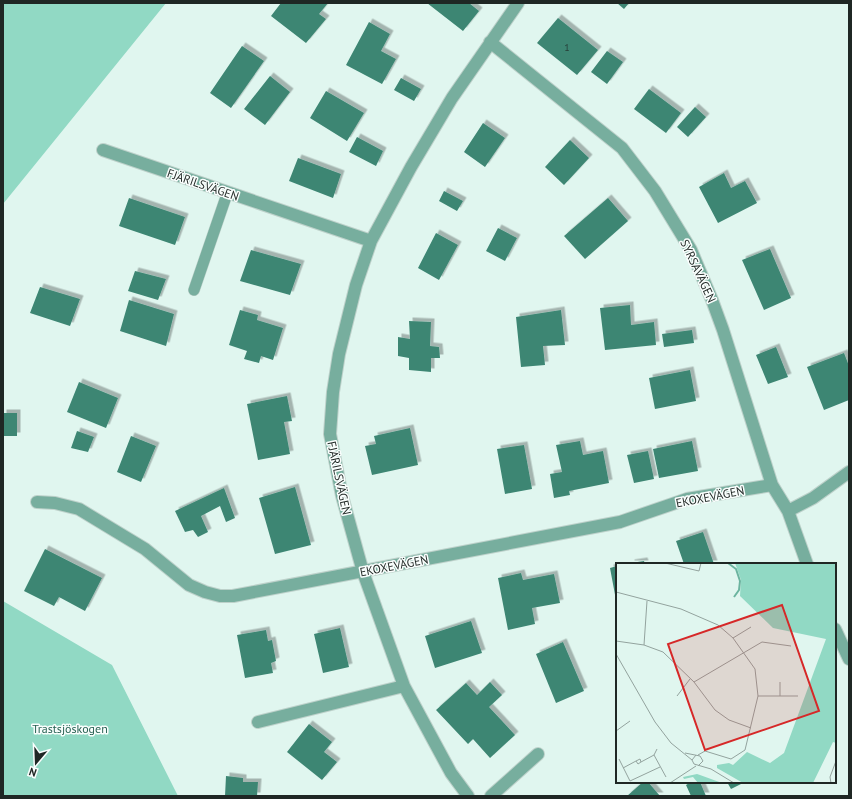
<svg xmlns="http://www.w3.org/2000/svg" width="852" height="799" font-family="'PT Sans',sans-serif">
<defs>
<filter id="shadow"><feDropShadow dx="3.5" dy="-3.5" stdDeviation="0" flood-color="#0004"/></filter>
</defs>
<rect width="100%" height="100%" fill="#e0f6ef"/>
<path fill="#91d9c4" d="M3,3h163l-163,201z
M3,601l109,64 66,131h-175z"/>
<path fill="#3d8673" filter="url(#shadow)" d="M281,3h47l-9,11 7,5 -20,24 -35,-27z
M427,3h42l10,8 -16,20z
M617,3h12l-5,6z
M558,18l40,32 -21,25 -40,-32z
M369,22l21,12 -9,17 15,8 -14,25 -36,-19z
M242,46l22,15 -33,47 -21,-15z
M607,51l16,11 -16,22 -16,-12z
M270,76l20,16 -25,33 -21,-16z
M401,78l20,11 -7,12 -20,-11z
M649,89l32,24 -15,20 -32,-24z
M326,91l38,22 -17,28 -37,-23z
M695,107l11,10 -18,20 -11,-10z
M483,123l22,15 -20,29 -21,-15z
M357,137l26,14 -7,15 -27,-14z
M570,140l19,18 -25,27 -19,-18z
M298,158l43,16 -8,24 -44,-17z
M724,173l7,15 14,-7 12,22 -39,20 -19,-36z
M444,191l19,10 -6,10 -18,-10z
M129,198l56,19 -10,28 -56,-19z
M608,198l20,23 -43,38 -21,-23z
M498,228l19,10 -12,23 -19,-10z
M436,233l22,12 -19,35 -21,-12z
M770,249l21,49 -27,12 -22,-50z
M251,250l50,14 -11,31 -50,-14z
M135,271l31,8 -8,21 -30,-9z
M40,287l40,12 -10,27 -40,-13z
M129,300l45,14 -8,32 -46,-15z
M630,305l1,20 23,-3 2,23 -51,5 -5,-42z
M240,310l18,5 -1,5 26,8 -10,32 -12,-4 -2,7 -15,-4 3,-8 -18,-6z
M561,310l4,35 -22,1 2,19 -24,2 -5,-50z
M409,321l22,1 -1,24 9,1 1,11h-9v14l-22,-2v-12l-11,-2v-19l12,2z
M692,330l2,13 -30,4 -2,-13z
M776,347l12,30 -20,7 -12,-29z
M844,353l5,13v34l-25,10 -17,-43z
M690,370l6,31 -41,8 -6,-31z
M79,382l39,16 -12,30 -39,-16z
M287,396l5,25 -8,1 6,32 -32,6 -11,-56z
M3,413h14v23h-14z
M410,428l8,37 -46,10 -7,-29 11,-2 -2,-8z
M77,431l17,6 -6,15 -17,-4z
M131,436l25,10 -15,36 -24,-10z
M580,441l3,14 20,-4 6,32 -40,8 1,4 -16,3 -4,-24 12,-2 -6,-27z
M692,441l6,30 -39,7 -6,-29z
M524,445l8,44 -27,5 -8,-45z
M648,451l6,28 -20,4 -7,-28z
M295,487l16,58 -36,9 -16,-56z
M224,488l11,30 -9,4 -6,-16 -19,10 7,16 -10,5 -5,-7 -8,2 -10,-21z
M703,532l11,32h-30l-8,-23z
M45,549l57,29 -17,33 -26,-14 -5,9 -30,-15z
M644,561l1,3h-14v-1z
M617,566v34h-1l-6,-32z
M521,573l2,7 31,-6 6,29 -28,5 3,16 -27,6 -10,-52z
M471,621l11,32 -47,15 -10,-32z
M340,628l9,39 -26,6 -9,-39z
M266,630l2,11 4,-1 4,21 -5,2 2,10 -28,5 -8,-43z
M563,642l21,49 -28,12 -20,-49z
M490,682l12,13 -13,12 26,28 -25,23 -17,-19 -5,5 -32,-34 30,-27 11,12z
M309,724l23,18 -8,10 13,10 -15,18 -35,-28z
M226,776l17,2v4h15l-1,14h-32z
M643,782h5l12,14h-33z
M691,782h9l6,14h-15l-5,-11z
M727,782h18l-14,7z"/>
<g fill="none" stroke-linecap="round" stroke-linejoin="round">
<g stroke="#bdd1ca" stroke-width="12">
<path id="lane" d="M194,290l33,-96"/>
</g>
<g stroke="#bdd1ca" stroke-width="14">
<path id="street" d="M490,42l132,106 33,43 36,59 21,50 11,30 49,155 16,26 19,53
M103,150l268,91
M37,502l18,1 24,6 66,40 44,36 16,7 15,4h13l387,-74 67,-23 85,-14
M788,511l25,-13 36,-26
M835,629l14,30
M258,722l146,-36
M468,796l-17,-23 -47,-87 -41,-114 -21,-76 -12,-62 3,-42 6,-38 17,-69 15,-44 40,-74 41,-69 66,-95
M491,796l47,-42"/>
</g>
<use href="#lane" stroke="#77ae9e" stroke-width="11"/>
<use href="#street" stroke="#77ae9e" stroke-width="12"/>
</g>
<g text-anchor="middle" stroke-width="3" stroke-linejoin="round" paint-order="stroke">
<g font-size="10" fill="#263f38">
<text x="567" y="51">1</text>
</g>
<g font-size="12" fill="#1f2724" stroke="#fafefd">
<text transform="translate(203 185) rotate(19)" y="4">FJÄRILSVÄGEN</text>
<text transform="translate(698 271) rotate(65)" y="4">SYRSAVÄGEN</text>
<text transform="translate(339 478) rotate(78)" y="4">FJÄRILSVÄGEN</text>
<text transform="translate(710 497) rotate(-11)" y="4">EKOXEVÄGEN</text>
<text transform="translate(394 566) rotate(-11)" y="4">EKOXEVÄGEN</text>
</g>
<g font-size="12" fill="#286253" stroke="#fafefd">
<text x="70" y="733">Trastsjöskogen</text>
</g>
</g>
<g transform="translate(616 563)">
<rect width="220" height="220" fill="#e0f6ef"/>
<path d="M119,0h101v180l-3,-1 -20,41h-70l-26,-15v-3l12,-2 4,2 14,-13 23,11 14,-10 42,-114 -53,-11 -33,-32 1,-16zM81,211l3,1 22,8h-24l-5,-6 -9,2 -1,-2z" fill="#91d9c4"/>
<path fill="none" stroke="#6bb49f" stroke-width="2" d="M112,0l8,6 4,12 -1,9 -5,7"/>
<path fill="none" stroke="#93a39e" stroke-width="1" d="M49,0l34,8 2,-8M0,29l65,17 37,16 15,13 22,31 3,27 -13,54 -14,9 -26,-8 -7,4M117,75l18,-11M0,78l28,4 19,7 31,30 21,28 14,10 22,8M28,82l3,-44M0,91l39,68 16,21 21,17M78,119l68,-40 29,4M61,133l13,-17M142,133h40M164,133v-14M0,168l14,-10M41,186l-3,6 12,22M69,190l15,3 3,5 -5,5M80,192l-4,5 2,4 17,5 23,14M3,196l11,22 30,-14M25,199l13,-7M7,205l13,-7 4,-2 1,3 -3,2 -2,-3M54,220l26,-17M215,220l-1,-6 6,-16"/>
<path fill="#d62828" fill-opacity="0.15" stroke="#d62828" stroke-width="2" d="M166,42l37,106 -114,39 -37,-106z"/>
<rect width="220" height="220" fill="none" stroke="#1f2724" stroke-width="2"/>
</g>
<rect width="852" height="799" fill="none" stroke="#1f2724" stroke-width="8"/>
<g transform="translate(36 763) rotate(199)" stroke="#fafefd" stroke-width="3" paint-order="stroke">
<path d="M0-3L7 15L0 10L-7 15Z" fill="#1f2724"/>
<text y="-6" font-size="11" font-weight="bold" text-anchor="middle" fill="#1f2724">N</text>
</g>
</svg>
